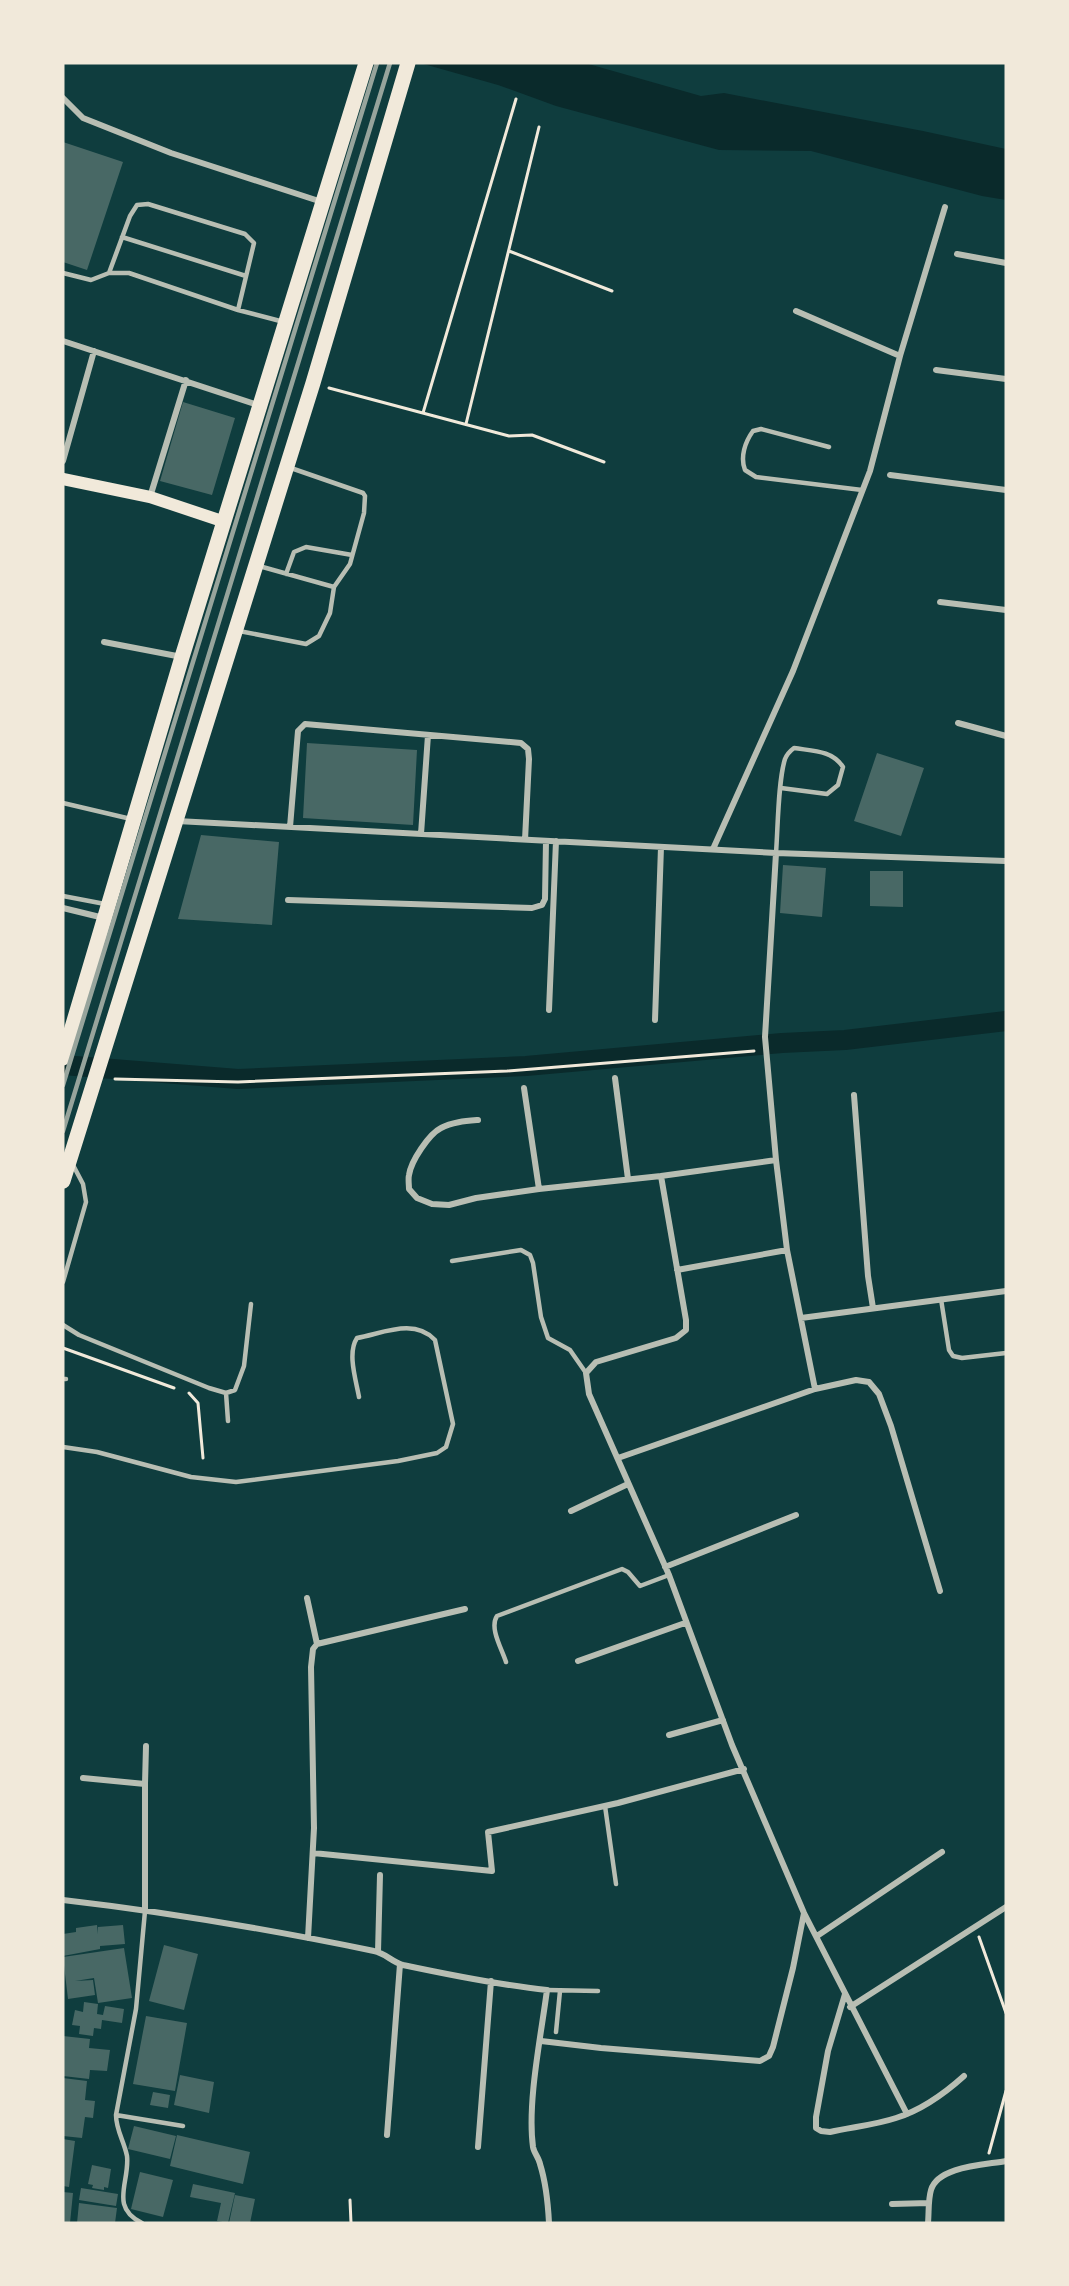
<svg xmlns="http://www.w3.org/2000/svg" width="1069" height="2286" font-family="'Roboto Condensed',sans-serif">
<rect width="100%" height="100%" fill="#0f3d3e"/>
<path fill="#0a2a2b" d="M420,63h165l116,33 23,-3 199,38 83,18v51l-24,-4 -171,-45 -92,-1 -163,-44 -58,-21z"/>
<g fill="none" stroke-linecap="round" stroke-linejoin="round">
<path stroke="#0a2a2b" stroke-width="20" d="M63,1065l175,14 288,-13 256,-23 63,-3 161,-19"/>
</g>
<path fill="#486865" d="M63,142l60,20 -36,108 -24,-8z
M183,402l52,16 -23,77 -52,-14z
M307,743l110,7 -4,75 -110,-7z
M877,753l47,15 -23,68 -47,-15z
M201,835l78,7 -7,83 -94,-6z
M783,865l43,3 -4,49 -42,-4z
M870,871h33v36l-33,-1z
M97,1925l1,9v-7l25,-2 2,19 -25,2v3l-37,7v-22l13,-2v-4z
M164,1945l34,9 -14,56 -35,-9z
M124,1948l8,50 -34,5 -4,-25 -19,3 18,-1 2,15 -27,4 -5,-42z
M84,2002l14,2 -1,10 6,1 2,-9 19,3 -2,14 -20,-3 -1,9 -7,-1 -1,8 -14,-2 1,-8 -8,-1 3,-15 8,2z
M146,2016l41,7 -12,68 -42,-7z
M63,2036l27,3 -1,9 21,2 -3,21 -17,-1 -1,9 -26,-3z
M180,2075l34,7 -5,31 -35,-8z
M63,2078l24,3 -2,19 10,1 -2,17 -8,-1 -3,21 -19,-2z
M153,2092l17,3 -2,13 -18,-3z
M134,2126l42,10 -6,23 -42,-10z
M177,2135l73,17 -7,32 -73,-18z
M63,2139l12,2 -6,46 -6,-1z
M92,2165l19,4 -3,19 -4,-1v3l-12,-2 1,-3 -5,-1z
M140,2172l33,8 -10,37 -32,-8z
M193,2184l42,9 -7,30 -11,-2 4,-18 -31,-6z
M81,2188l37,6 -2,12 -37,-6z
M63,2192l10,1 -3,30h-7z
M235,2195l20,4 -5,24h-21z
M79,2203l38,5 -2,15h-38z"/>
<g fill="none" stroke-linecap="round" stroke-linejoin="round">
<path stroke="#f1e9da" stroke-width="3" d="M509,251l103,40
M329,388l180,48 23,-1 72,27
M423,413l93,-314
M466,424l73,-297
M115,1079l123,3 269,-11 247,-20
M63,1348l111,40
M189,1393l9,10 5,55
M979,1937l27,76
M989,2153l17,-62
M350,2200l1,23"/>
<path stroke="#b8beb3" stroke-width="4.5" d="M122,237l124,39
M63,273l28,7 18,-7h20l109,37 46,12
M109,273l21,-57 7,-11 11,-1 97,30 9,9 -16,67
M829,447l-68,-18 -8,2c-8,11 -13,26 -8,39l11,7 106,13
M259,566l75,21
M286,574l8,-22 12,-5 46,8
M239,631l67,13 13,-8 11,-23 4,-26 16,-23 14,-51 1,-17 -2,-3 -75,-26
M63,803l68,16
M776,853c2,-26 2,-72 9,-94 2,-5 5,-8 9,-11 18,3 38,2 49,19l-5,18 -11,9 -46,-6
M63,896l42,8
M452,1261l69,-11 9,5 3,8 8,54 7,21 22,12 16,23
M63,1282l23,-80 -3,-18 -10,-19
M941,1299l8,51 4,6 9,2 44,-5
M63,1325l16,10 130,53 17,5 2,28
M63,1379h3
M226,1393l9,-3 9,-24 7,-62
M63,1447l34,5 94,25 45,5 162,-21 39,-8 9,-6 7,-23 -18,-84c-21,-22 -51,-7 -78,-2 -10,15 -1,42 2,59
M506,1662c-4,-13 -17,-34 -9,-46l125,-47 6,3 12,14 29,-11
M605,1806l11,78
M145,1911l-9,98 -20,106 67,11
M547,1990l51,1
M556,2032l4,-41
M116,2115c0,15 8,26 11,41 3,26 -18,51 15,67"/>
<path stroke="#b8beb3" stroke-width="6" d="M63,98l20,20 88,35 151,49
M957,254l49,9
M796,311l104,45
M63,341l195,64
M936,370l70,9
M63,461l31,-110
M890,475l116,15
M150,497l36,-117
M940,602l66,8
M104,642l78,15
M958,723l48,13
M177,821l599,32 230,8
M290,827l8,-96 7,-7 216,19 7,6 1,10 -4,81
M421,834l7,-99
M713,849l80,-178 77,-200 30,-115 45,-149
M776,853l-11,184 11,123 11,90 28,139
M288,900l244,8 10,-3 3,-6 1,-58
M63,908l41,10
M549,1010l7,-169
M655,1020l6,-173
M615,1078l13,101
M524,1088l15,101
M854,1095l14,181 5,32
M478,1120c-12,1 -26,2 -37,8 -12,6 -30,33 -32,47 -1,4 0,10 0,14l8,9 15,6 17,1 27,-7 63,-9 122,-13 115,-16
M661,1176l25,144v10l-10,8 -80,24 -10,11 3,21 80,181 63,170 72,168 103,201
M677,1270l110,-20
M801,1318l205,-27
M618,1458l197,-69 41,-9 13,2 10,12 12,32 49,165
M571,1511l57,-27
M665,1567l131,-52
M307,1598l10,46
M578,1661l107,-38
M669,1735l54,-15
M83,1778l62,6v127
M145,1784l1,-38
M313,1853l179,18 -4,-39 130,-29 126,-34
M63,1900c104,12 209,30 311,51 11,2 18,11 29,14 47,10 96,20 144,25 -6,46 -20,113 -14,157 1,6 6,11 7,17 6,19 8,39 9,59
M817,1936l125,-84
M308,1938l6,-110 -3,-161 2,-18 4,-5 148,-35
M378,1952l2,-77
M845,1994l-17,57 -12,66v11l5,3 9,1c22,-5 45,-7 66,-14 26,-8 48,-24 68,-42
M850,2007l156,-100
M541,2041l60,7 159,13 9,-5 4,-9 20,-79 11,-55
M387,2135l13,-171
M478,2147l13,-166
M892,2204l37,-1
M928,2223c1,-11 0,-23 3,-33 7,-24 54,-25 75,-29"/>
<path stroke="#f1e9da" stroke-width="12" d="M63,479l87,18 75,25"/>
<path stroke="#f1e9da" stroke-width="15" d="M63,1058l119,-401 184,-594
M63,1181l250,-798 95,-320"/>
<path stroke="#97a49c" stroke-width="4.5" d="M63,1085l314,-1022
M63,1131l327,-1068"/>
</g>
<rect width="1069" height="2286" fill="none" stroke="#f1e9da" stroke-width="129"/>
</svg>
